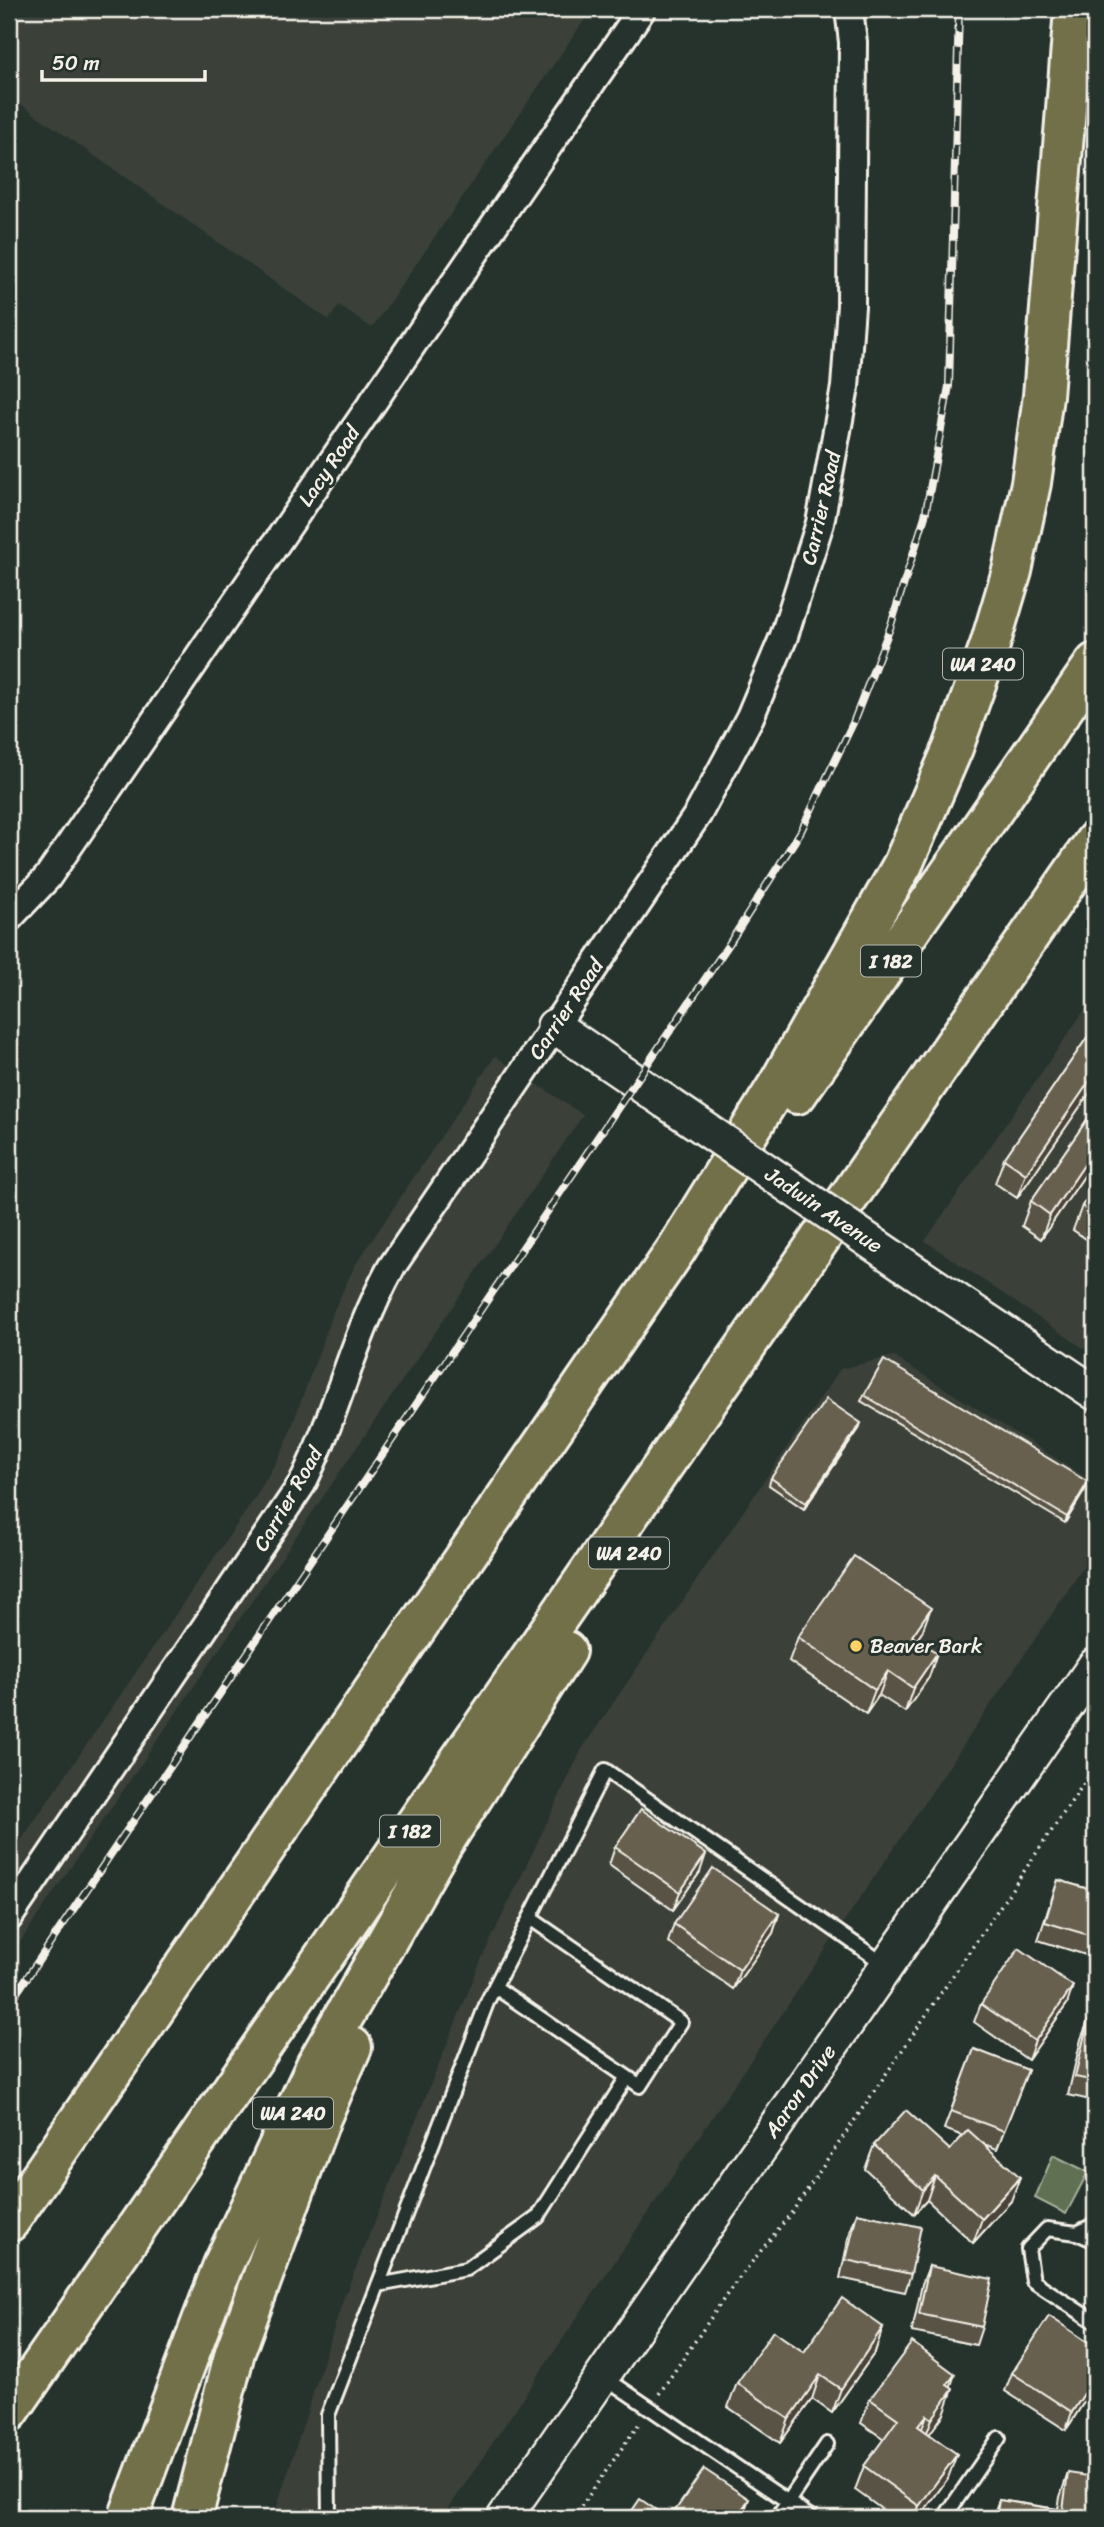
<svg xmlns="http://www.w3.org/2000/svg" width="1104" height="2527" font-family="Sriracha,sans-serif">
<rect width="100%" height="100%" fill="#26332d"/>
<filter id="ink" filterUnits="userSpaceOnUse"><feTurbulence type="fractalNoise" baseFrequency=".0143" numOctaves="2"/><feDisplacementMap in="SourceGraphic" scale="14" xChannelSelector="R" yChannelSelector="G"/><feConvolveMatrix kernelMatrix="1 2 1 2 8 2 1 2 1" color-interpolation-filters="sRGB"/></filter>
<g filter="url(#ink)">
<path fill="#3a4038" d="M9,9h583l-220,319 -33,-23 -10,15 -320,-224z
M1095,995v361l-170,-115z
M495,1056l88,59 -574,843v-100l246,-360 29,-50 50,-138 20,-43z
M893,1356l202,127v67l-653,968h-169l71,-221 138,-339 100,-209 258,-380z"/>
<path fill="#5e7052" stroke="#a9b09d" stroke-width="2" d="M1053,2155l35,17 -22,42 -31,-16z"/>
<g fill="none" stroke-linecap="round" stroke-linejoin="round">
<g stroke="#f4f1e8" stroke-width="18">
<path id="service" d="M530,1918l151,104 -41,64 -13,-9
M1095,2224l-18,9 -30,-4 -19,20 5,32 62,41
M1077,2233l18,8
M378,2285l88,-16 72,-52 89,-140 -132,-90
M604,2377l208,141
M329,2518l-1,-103 160,-415 117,-230 282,196
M777,2518l50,-74
M944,2518l55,-80"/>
</g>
<g stroke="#f4f1e8" stroke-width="32">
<path id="minor" d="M9,918l38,-40 20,-29 575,-840
M9,1917l293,-433c35,-70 51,-147 89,-216l307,-454 52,-97 34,-81 36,-113 25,-136 6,-81 2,-264 -4,-33"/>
</g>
<g stroke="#f4f1e8" stroke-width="38">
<path id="tertiary" d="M554,1026l112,76
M919,1275l176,118
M504,2518l591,-853"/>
</g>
<g stroke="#f4f1e8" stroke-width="44">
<path id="motorway" d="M797,1094l298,-431
M9,2222l667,-972 103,-167 124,-219 50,-116 37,-103 22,-74 19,-88 12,-87 31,-387
M9,2412l1086,-1571
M128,2518l95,-253 93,-200 123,-215 127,-199
M192,2518l43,-166 86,-234 31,-71"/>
</g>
<path stroke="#f4f1e8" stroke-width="3.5" stroke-dasharray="2 5" stroke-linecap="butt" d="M659,2394l73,-107 60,-75 303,-445
M573,2518l68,-97"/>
<use href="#service" stroke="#26332d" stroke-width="12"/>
<use href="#minor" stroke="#26332d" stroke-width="26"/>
<use href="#tertiary" stroke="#26332d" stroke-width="33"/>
<use href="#motorway" stroke="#726f4a" stroke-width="38"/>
<g stroke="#f4f1e8" stroke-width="8">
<path id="rail" d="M9,2004l720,-1060 72,-113 52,-108 37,-95 35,-112 24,-130 10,-377"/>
</g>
<use href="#rail" stroke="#26332d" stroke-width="5" stroke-dasharray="16" stroke-linecap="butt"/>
<g stroke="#f4f1e8" stroke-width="38" stroke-linecap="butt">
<path id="tertiary-bridge" d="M666,1102l253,173"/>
</g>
<use href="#tertiary-bridge" stroke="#26332d" stroke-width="33"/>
</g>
<path fill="#595345" stroke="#f4f1e8" stroke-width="2" d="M496,9h21l-6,10z
M1095,1026v59l-78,113 -22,-15 9,-24z
M1095,1108v52l-54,79 -19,-13 9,-25z
M1095,1187v58l-22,-15 9,-24z
M864,1395l224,87 -2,6 -21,35 -204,-122z
M859,1429l-55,80 -35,-24 2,-7z
M922,1632l-5,7 12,38 -24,35 -26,-17 -13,19 -77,-53 9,-24z
M615,1847l85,25 -27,38 -64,-45z
M1058,1880l37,11v49l-6,16 -51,-16z
M779,1914l-6,19 -40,56 -65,-47 6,-18z
M1095,1976v25l-7,-5z
M981,2004h86l-39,56 -54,-38z
M1088,2021l7,1v79l-27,-6 13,-56z
M974,2049l54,21 -31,79 -13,-5 27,57 -38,42 -46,-43 -13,14 -49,-45 9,-24 76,5 13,-14 -19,-7z
M857,2213l54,61 -6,18 -65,-14 10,-46z
M929,2266l53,61 -6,18 -64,-13 10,-48z
M883,2327l-8,25 -43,61 -20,-14 -32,44 -52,-36 9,-24 67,-31z
M1095,2347v38l-29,45 -61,-39 7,-18z
M950,2388l-6,26 -15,20 19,44 -29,40h-25l-39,-28 9,-24 20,-27 -23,-16 9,-24z
M1068,2473l27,45h-103l7,-18 59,9 2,-12z"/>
<path fill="#484338" stroke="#f4f1e8" stroke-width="2" d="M1095,1073v12l-78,113 9,-24z
M1095,1149v11l-54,79 9,-24z
M861,1423l-2,6 -55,80 2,-6z
M1088,1482l-2,6 -21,35 2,-6z
M931,1608l-9,24 -19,28 9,-24z
M937,1653l-8,24 -24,35 8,-24z
M888,1671l-9,24 -13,19 9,-24z
M706,1854l-6,18 -27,38 7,-18z
M779,1914l-6,19 -40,56 7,-19z
M1073,1986l-6,18 -39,56 7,-19z
M935,2176l-8,24 -13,14 9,-24z
M1020,2177l-9,24 -38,42 9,-24z
M883,2327l-8,25 -43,61 9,-24z
M955,2374l-8,24 6,-9 -9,25 -21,29 9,-24 15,-34z
M820,2375l-8,24 -32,44 9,-24z
M1095,2377v8l-29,45 6,-18z
M927,2415l-9,24v-13z
M957,2454l-9,24 -29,40h-4l4,-12z
M749,2499l-7,19h-6z"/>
<path fill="#676050" stroke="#f4f1e8" stroke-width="2" d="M1095,1026v47l-69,101 -22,-15z
M1095,1108v41l-45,66 -19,-14z
M1095,1187v28l-13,-9z
M884,1360l204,122 -21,35 -203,-122z
M826,1399l35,24 -55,80 -35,-25z
M854,1556l77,52 -19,28 25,17 -24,35 -25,-17 -13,19 -77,-53z
M641,1809l65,45 -26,38 -65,-45z
M713,1868l66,46 -39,56 -66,-46z
M1058,1880l37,11v46l-50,-15z
M1019,1948l54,38 -38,55 -54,-37z
M1088,2021l7,1v59l-20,-4z
M974,2049l54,21 -24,61 -53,-20z
M906,2110l44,40 18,-20 52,47 -38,42 -47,-43 -12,14 -49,-45z
M857,2213l64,14 -10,47 -65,-14z
M929,2266l63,13 -10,48 -63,-13z
M842,2298l41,29 -42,62 -21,-14 -31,44 -52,-36 36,-52 31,21z
M1049,2316l46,31v30l-23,35 -60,-39z
M912,2342l43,32 -8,11 6,4 -21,30 -5,-4 -9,11 39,28 -38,52 -55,-40 34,-47 -28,-20z
M704,2469l45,30 -13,19h-66z
M1068,2473l27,4v41h-99l3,-18 64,10z
M640,2499l28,19h-41z"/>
</g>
<circle fill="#ffd166" stroke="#26332d" stroke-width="2.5" cx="856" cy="1646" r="7"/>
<g text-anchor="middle" stroke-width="6" stroke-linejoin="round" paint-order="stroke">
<g fill="#26332d" stroke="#b6b8b0" stroke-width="2">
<rect x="943" y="648.5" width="80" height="31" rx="5"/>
<rect x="861" y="945.5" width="60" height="31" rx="5"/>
<rect x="589" y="1537.5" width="80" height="31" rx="5"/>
<rect x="380" y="1815.5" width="60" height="31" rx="5"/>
<rect x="253" y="2097.5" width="80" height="31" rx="5"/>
</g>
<g font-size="19" font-weight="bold" fill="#f4f1e8">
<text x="983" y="671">WA 240</text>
<text x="891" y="968">I 182</text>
<text x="629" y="1560">WA 240</text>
<text x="410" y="1838">I 182</text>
<text x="293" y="2120">WA 240</text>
</g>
<g font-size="21" fill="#f4f1e8" stroke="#26332d">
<text transform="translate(329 466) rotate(-56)" y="7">Lacy Road</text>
<text transform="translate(821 508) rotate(-77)" y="7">Carrier Road</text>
<text transform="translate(566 1009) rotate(-56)" y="7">Carrier Road</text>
<text transform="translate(824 1210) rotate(34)" y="7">Jadwin Avenue</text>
<text transform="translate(288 1499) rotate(-60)" y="7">Carrier Road</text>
<text transform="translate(800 2091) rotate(-55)" y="7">Aaron Drive</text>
</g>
<g font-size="21" fill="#f4f1e8" stroke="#26332d" text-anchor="start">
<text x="870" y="1653">Beaver Bark</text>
</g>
</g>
<rect width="1104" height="2527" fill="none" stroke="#26332d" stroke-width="35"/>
<rect x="18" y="18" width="1069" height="2492" fill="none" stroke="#f4f1e8" stroke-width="2.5" filter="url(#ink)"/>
<path d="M42 70v10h163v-10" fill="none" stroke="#f4f1e8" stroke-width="3.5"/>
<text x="52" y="70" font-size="21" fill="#f4f1e8" stroke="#26332d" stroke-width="5" paint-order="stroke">50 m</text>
</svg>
